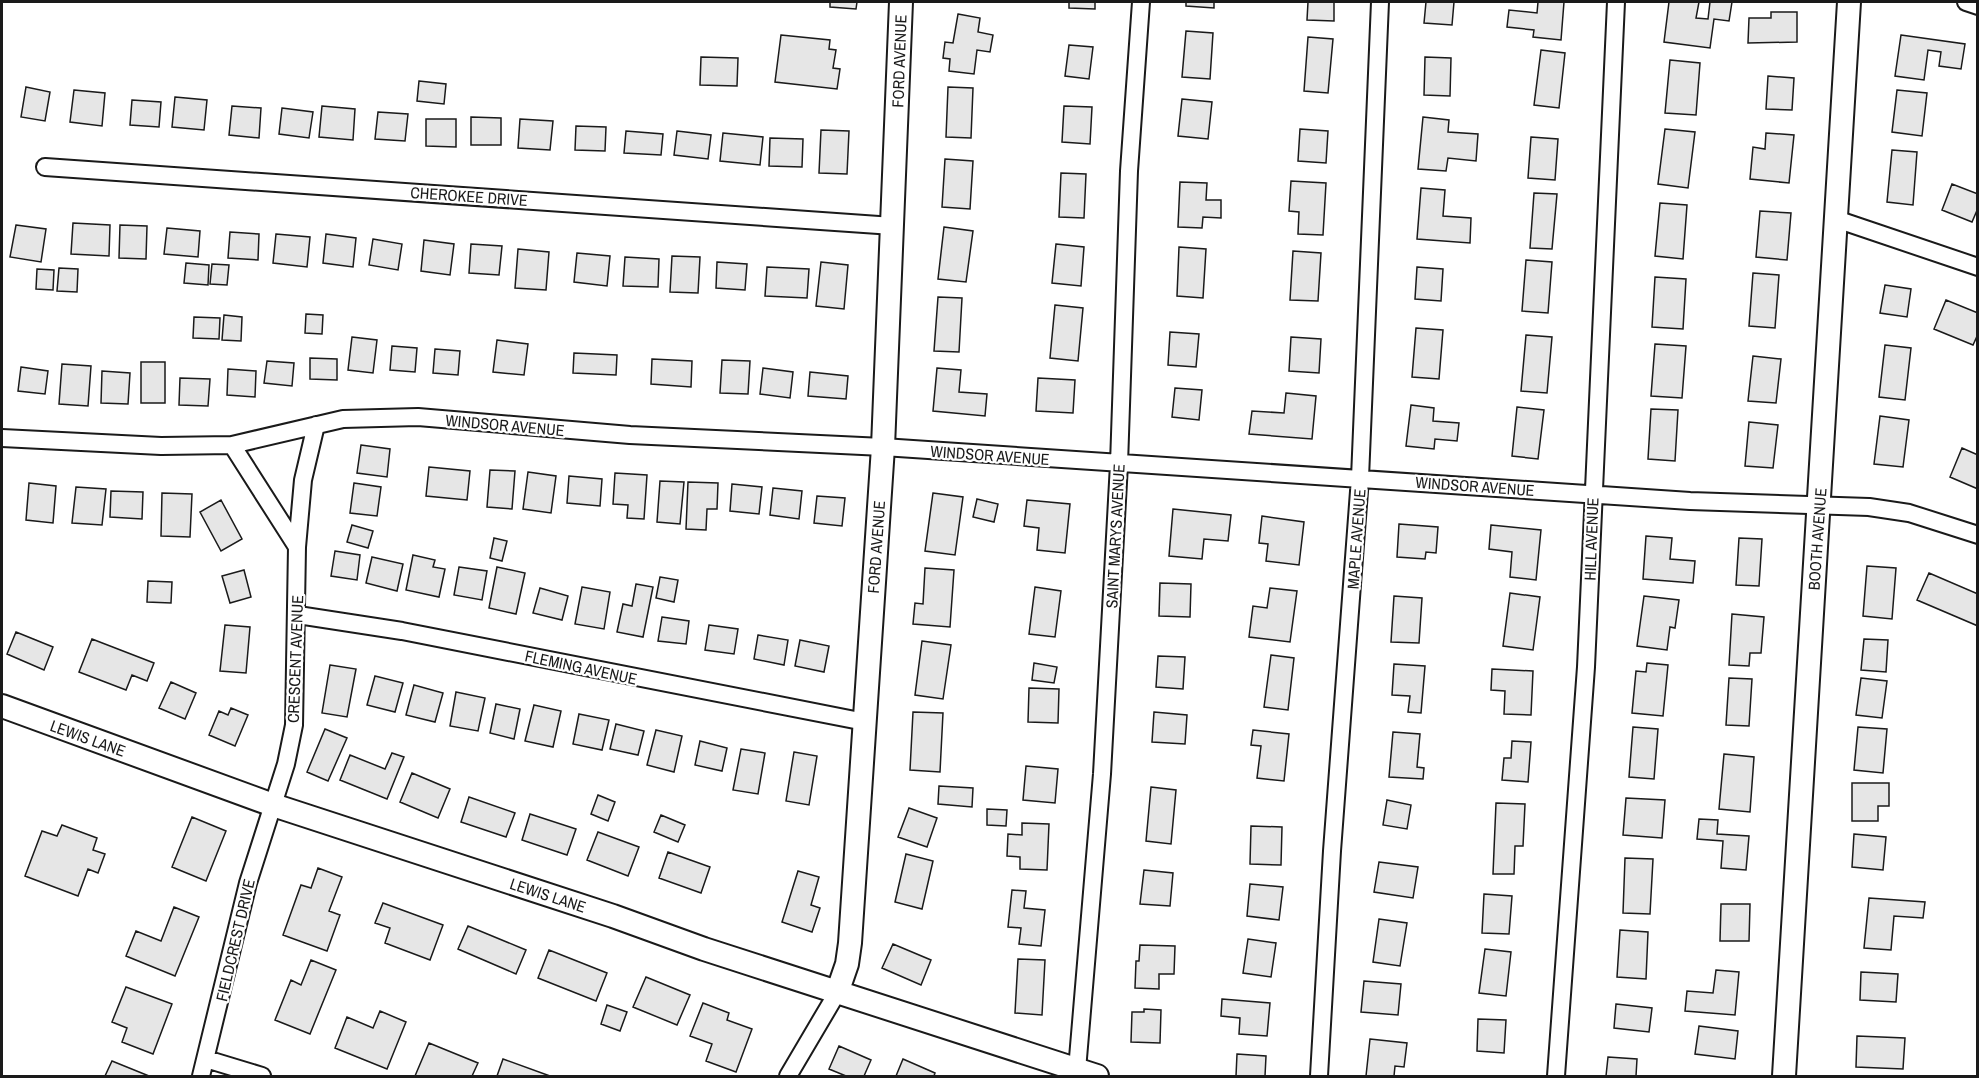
<svg xmlns="http://www.w3.org/2000/svg" width="1979" height="1078" font-family="'Archivo Narrow',sans-serif">
<rect width="100%" height="100%" fill="#fff"/>
<path fill="#e6e6e6" stroke="#1a1a1a" stroke-width="1.5" d="M830,2h27l-1,7 -26,-2z
M1069,2h26v7l-26,-1z
M1186,2h28v6l-28,-2z
M1308,2h26v19l-27,-1z
M1426,2h28l-2,23 -28,-2z
M1538,2h26l-3,38 -28,-3 1,-7 -27,-3 2,-17 28,3z
M1669,2h30l-3,16 12,1 2,-17h22l-3,19 -15,-2 -4,29 -46,-6z
M1771,12h26v30l-49,1 1,-25h22z
M958,14l22,4 -2,14 15,3 -3,17 -13,-2 -3,24 -25,-3 1,-12 -7,-1 2,-16 8,1z
M1186,31l27,2 -3,46 -28,-2z
M781,35l49,5 -1,9 7,1 -3,18 7,1 -3,20 -62,-7z
M1901,35l64,9 -4,25 -22,-3 2,-14 -13,-2 -4,30 -29,-4z
M1308,37l25,2 -5,54 -24,-2z
M1069,45l24,2 -4,32 -24,-3z
M1541,50l24,3 -6,55 -25,-3z
M701,57l37,1 -1,28 -37,-1z
M1425,57l26,1 -1,38 -26,-1z
M1670,60l30,3 -4,52 -31,-2z
M1768,76l26,2 -2,32 -26,-1z
M419,81l27,3 -2,20 -27,-3z
M26,87l24,5 -5,29 -24,-4z
M948,87l25,1 -2,50 -25,-1z
M74,90l31,3 -3,33 -32,-4z
M1897,90l30,3 -5,43 -30,-4z
M175,97l32,3 -3,30 -32,-3z
M1182,99l30,3 -4,37 -30,-3z
M132,100l29,2 -2,25 -29,-2z
M232,106l29,2 -2,30 -30,-3z
M322,106l33,3 -2,31 -34,-3z
M1064,106l28,1 -2,37 -28,-2z
M282,108l31,4 -4,26 -30,-4z
M378,112l30,2 -3,27 -30,-2z
M471,117l30,1v27h-30z
M1423,117l26,3 -1,12 30,2 -2,27 -28,-3 -2,13 -28,-2z
M426,119h30v28l-30,-1z
M520,119l33,2 -3,29 -32,-2z
M576,126l30,1 -1,24 -30,-1z
M1300,129l28,2 -2,32 -28,-2z
M1665,129l30,3 -7,56 -30,-4z
M821,130l28,1 -2,43 -28,-1z
M626,131l37,3 -2,21 -37,-2z
M677,131l34,4 -3,24 -34,-4z
M723,133l40,4 -3,28 -40,-4z
M1766,133l28,2 -5,48 -39,-4 3,-32 12,2z
M1531,137l27,2 -3,41 -27,-2z
M770,138l33,1 -1,28 -33,-1z
M1892,150l25,2 -4,53 -26,-3z
M945,159l28,2 -3,48 -28,-2z
M1061,173l25,1 -2,44 -25,-1z
M1291,181l35,2 -3,52 -25,-1 1,-22 -10,-1z
M1180,182l27,1 -1,17h15v18l-18,-1 -1,11 -24,-1z
M1952,184l26,10v14l-6,14 -30,-12z
M1421,188l24,2 -2,26 28,2 -1,25 -53,-4z
M1534,193l23,1 -5,55 -22,-1z
M1660,203l27,2 -4,54 -28,-3z
M1760,211l31,2 -4,47 -31,-3z
M73,223l37,2 -1,31 -38,-2z
M16,225l30,4 -5,33 -31,-5z
M120,225l27,1 -1,33 -27,-1z
M944,227l29,4 -7,51 -28,-3z
M167,228l33,3 -2,26 -34,-3z
M230,232l29,2 -1,26 -30,-2z
M276,234l34,3 -3,30 -34,-4z
M326,234l30,4 -3,29 -30,-4z
M373,239l29,5 -4,26 -29,-5z
M424,240l30,4 -4,31 -29,-4z
M471,244l31,2 -3,29 -30,-2z
M1056,244l28,3 -3,39 -29,-3z
M1179,247l27,2 -3,49 -26,-2z
M518,249l31,3 -3,38 -31,-2z
M1293,251l28,2 -3,48 -28,-1z
M577,253l33,3 -3,30 -33,-4z
M672,256l28,1 -2,36 -28,-1z
M625,257l34,2 -1,28 -35,-1z
M1526,260l26,2 -4,51 -26,-2z
M717,262l30,2 -2,26 -29,-2z
M821,262l27,3 -4,44 -28,-3z
M186,263l23,2 -1,20 -24,-2z
M212,264l17,1 -2,20 -17,-1z
M767,267l42,2 -2,29 -42,-2z
M1417,267l26,2 -2,32 -26,-2z
M59,268l19,1 -1,23 -20,-1z
M37,269l17,1 -1,20 -17,-1z
M1753,273l26,2 -4,53 -26,-2z
M1655,277l31,2 -3,50 -31,-2z
M1885,285l26,4 -4,28 -27,-4z
M938,297l24,1 -3,54 -25,-1z
M1946,300l32,13v21l-5,11 -39,-16z
M1055,305l28,3 -5,53 -28,-3z
M306,314l17,1 -1,19 -17,-1z
M224,315l18,2 -1,24 -19,-1z
M194,317l26,1 -1,21 -26,-1z
M1416,328l27,2 -4,49 -27,-2z
M1170,332l29,2 -3,33 -28,-2z
M1526,335l26,2 -5,56 -26,-2z
M352,337l25,3 -4,33 -25,-3z
M1291,337l30,2 -2,34 -30,-2z
M497,340l31,4 -4,31 -31,-3z
M1655,344l31,2 -4,52 -31,-2z
M1885,345l26,3 -6,52 -26,-3z
M392,346l25,2 -2,24 -25,-2z
M435,349l25,2 -2,24 -25,-2z
M574,353l43,2 -1,20 -43,-2z
M1753,356l28,3 -5,44 -28,-2z
M310,358l27,1v21l-27,-1z
M652,359l40,2 -1,26 -40,-3z
M722,360l28,1 -2,33 -28,-1z
M267,361l27,2 -2,23 -28,-3z
M141,362h24v41h-24z
M62,364l29,2 -3,40 -29,-2z
M21,367l27,4 -3,23 -27,-3z
M763,368l30,4 -3,26 -30,-4z
M937,368l24,2 -2,22 28,2 -2,22 -52,-5z
M228,369l28,2 -1,26 -28,-2z
M102,371l28,2 -2,31 -27,-1z
M810,372l38,4 -2,23 -38,-3z
M180,378l30,1 -2,27 -29,-1z
M1038,378l37,2 -2,33 -37,-2z
M1175,388l27,2 -3,30 -27,-3z
M1286,393l30,3 -4,43 -63,-5 3,-23 32,2z
M1411,405l23,3 -1,13 26,2 -2,18 -22,-2 -1,10 -28,-3z
M1517,407l27,3 -6,49 -26,-3z
M1651,409l27,1 -3,51 -27,-2z
M1880,416l29,4 -6,47 -29,-3z
M1749,422l29,3 -5,43 -28,-2z
M361,445l29,4 -3,28 -30,-4z
M1962,448l16,7v34l-28,-12z
M429,467l41,4 -3,29 -41,-4z
M490,470l25,1 -3,38 -25,-2z
M528,472l28,4 -5,37 -28,-4z
M615,473l32,2 -3,44 -17,-1 1,-13 -15,-1z
M569,476l33,3 -2,27 -33,-3z
M660,481l24,1 -4,42 -23,-2z
M688,482l30,1 -1,26h-10l-1,21 -20,-1z
M29,483l27,3 -3,37 -27,-3z
M354,483l27,4 -4,29 -27,-3z
M732,484l30,3 -3,27 -29,-3z
M76,487l30,2 -4,36 -30,-2z
M773,488l29,3 -3,28 -29,-4z
M111,491l32,1 -1,27 -32,-2z
M162,493l30,1 -2,43 -29,-1z
M933,493l30,4 -8,58 -30,-4z
M817,496l28,2 -3,28 -28,-3z
M977,499l21,5 -4,18 -21,-5z
M221,500l21,39 -21,12 -21,-39z
M1027,500l43,4 -5,49 -28,-3 2,-22 -15,-2z
M1173,509l58,6 -3,26 -24,-2 -2,20 -33,-3z
M1262,516l42,6 -5,43 -33,-4 2,-17 -9,-1z
M1399,524l39,3 -2,26 -10,-1 -1,7 -28,-2z
M352,525l21,6 -5,17 -21,-6z
M1491,525l50,5 -5,50 -26,-3 2,-25 -23,-3z
M1646,536l26,2 -2,21 25,2 -2,22 -50,-4z
M494,538l13,3 -5,20 -12,-3z
M1739,538l23,1 -3,47 -23,-1z
M335,551l25,4 -3,25 -26,-4z
M413,555l22,5 -2,7 12,2 -6,28 -33,-7z
M372,557l31,7 -6,27 -31,-8z
M1867,566l29,2 -4,51 -29,-3z
M459,567l28,4 -5,29 -28,-5z
M497,567l28,6 -9,41 -27,-6z
M925,568l29,2 -4,57 -37,-3 2,-21 8,1z
M244,570l7,27 -21,6 -8,-27z
M1929,573l49,21v32l-61,-26z
M660,577l18,3 -4,22 -18,-4z
M148,581l24,1 -1,21 -24,-1z
M1160,583l31,1 -1,33 -31,-1z
M636,584l17,3 -10,50 -26,-5 6,-28 9,2z
M582,587l28,5 -6,37 -29,-5z
M1035,587l26,4 -6,46 -26,-3z
M540,588l28,8 -6,24 -29,-7z
M1270,588l27,3 -7,51 -41,-5 4,-31 14,2z
M1510,593l30,4 -7,53 -30,-4z
M1394,596l28,2 -3,45 -28,-1z
M1644,596l35,4 -4,28 -5,-1 -3,23 -30,-4z
M1732,614l32,3 -3,36h-11l-1,13 -20,-1z
M662,617l27,4 -3,23 -28,-3z
M225,625l25,2 -4,46 -26,-2z
M709,625l29,4 -4,25 -29,-4z
M16,632l37,15 -9,23 -37,-16z
M758,635l30,5 -4,25 -30,-6z
M92,639l62,24 -7,18 -15,-6 -6,15 -47,-18z
M1864,639l24,1 -2,32 -25,-2z
M800,640l29,6 -5,26 -29,-6z
M922,641l29,4 -8,54 -28,-4z
M1271,655l23,3 -6,52 -24,-3z
M1158,656l27,1 -2,32 -27,-2z
M1034,663l23,4 -3,16 -22,-3z
M1647,663l21,2 -5,51 -31,-3 4,-42 10,1z
M1394,664l31,2 -4,47 -13,-1 2,-16 -18,-1z
M330,665l26,4 -9,48 -25,-4z
M1492,669l41,2 -2,44 -27,-1 1,-23 -14,-1z
M375,676l28,7 -8,29 -28,-7z
M1729,678l23,1 -3,47 -23,-1z
M1861,678l26,3 -5,37 -26,-3z
M171,682l25,11 -11,26 -26,-11z
M414,685l29,8 -8,29 -29,-7z
M1029,688l30,1 -1,34 -30,-1z
M456,692l29,6 -7,33 -28,-5z
M496,704l24,5 -6,30 -24,-6z
M534,705l27,6 -8,36 -28,-6z
M231,708l17,7 -13,31 -26,-11 10,-24 9,4z
M913,712l30,1 -3,59 -30,-2z
M1154,712l33,3 -2,29 -33,-2z
M579,714l30,6 -7,30 -29,-6z
M616,724l28,7 -6,24 -28,-6z
M1633,727l25,2 -4,50 -25,-2z
M1858,727l29,2 -4,44 -29,-3z
M325,729l22,9 -19,43 -21,-9z
M656,730l26,6 -8,36 -27,-7z
M1253,730l36,4 -5,47 -27,-3 4,-32 -10,-1z
M1393,732l27,2 -3,33 7,1 -1,11 -34,-2z
M700,741l27,7 -5,23 -27,-6z
M1512,741l19,1 -3,40 -26,-2 2,-22h7z
M741,749l24,4 -7,41 -25,-4z
M794,752l23,4 -8,49 -23,-4z
M392,753l12,4 -17,42 -47,-19 10,-25 35,14z
M1724,754l30,3 -4,55 -31,-3z
M1026,766l32,3 -3,34 -32,-3z
M412,773l38,16 -12,29 -38,-16z
M1852,783h37v23h-11v15h-26z
M939,786l34,2 -1,19 -34,-3z
M1151,787l25,3 -5,54 -25,-3z
M598,795l17,7 -7,19 -17,-7z
M469,797l46,16 -9,24 -45,-15z
M1626,798l39,2 -3,38 -39,-3z
M1387,800l24,5 -4,24 -24,-4z
M1496,803l29,1 -2,42h-8l-1,28h-21z
M909,808l28,10 -10,29 -29,-10z
M987,809l20,1 -1,16 -19,-1z
M530,814l46,15 -9,26 -45,-15z
M661,815l24,10 -7,17 -24,-10z
M192,817l34,14 -20,50 -34,-14z
M1699,819l19,1 -1,14 32,2 -3,34 -25,-2 2,-27 -26,-2z
M1022,823l27,1 -2,46 -27,-1v-12l-13,-1 1,-22 14,1z
M62,825l35,13 -4,12 12,4 -7,19 -10,-4 -10,27 -53,-20 17,-45 15,5z
M1251,826l31,1 -1,38 -31,-1z
M598,832l41,15 -11,29 -41,-16z
M1854,834l32,3 -3,33 -31,-3z
M668,852l42,15 -9,26 -42,-15z
M906,854l27,7 -11,48 -27,-7z
M1625,858l28,1 -3,55 -27,-1z
M1379,862l39,5 -5,31 -39,-6z
M318,868l24,9 -13,34 11,4 -13,36 -44,-16 18,-50 10,3z
M1144,870l29,3 -3,33 -30,-2z
M798,871l21,6 -8,28 9,3 -8,24 -30,-10z
M1250,884l33,3 -4,33 -32,-4z
M1012,890l14,1 -2,17 21,2 -4,36 -22,-2 2,-16 -13,-1z
M1484,894l28,2 -3,38 -27,-1z
M1869,898l56,4 -2,16 -29,-2 -3,34 -27,-2z
M383,903l60,22 -13,35 -45,-17 5,-15 -15,-5z
M1721,904h29l-1,37h-29z
M174,907l25,10 -24,59 -49,-20 10,-25 25,10z
M1379,919l28,4 -7,43 -27,-4z
M468,926l58,24 -10,24 -58,-25z
M1620,930l28,2 -2,47 -29,-2z
M1248,939l28,4 -5,34 -28,-4z
M893,944l38,16 -10,25 -39,-17z
M1140,945l35,1 -1,28h-15v15l-24,-1 1,-27h3z
M1485,949l26,3 -5,44 -27,-3z
M549,950l58,23 -11,28 -58,-23z
M1018,959l27,1 -3,55 -27,-2z
M311,960l25,10 -26,64 -35,-14 16,-40 10,5z
M1716,970l23,2 -4,43 -50,-4 2,-20 26,2z
M1861,972l37,2 -2,28 -36,-2z
M646,977l44,18 -13,30 -44,-18z
M1364,981l37,3 -3,31 -37,-3z
M126,987l46,17 -19,50 -31,-12 5,-14 -15,-6z
M1222,999l48,4 -3,33 -28,-2 1,-16 -19,-2z
M703,1003l26,10 -2,7 25,9 -16,43 -30,-11 6,-17 -22,-8z
M1616,1004l36,4 -3,24 -35,-4z
M607,1005l20,7 -7,19 -19,-7z
M1144,1009l17,1 -1,33 -29,-1 1,-30h12z
M380,1011l26,11 -19,47 -52,-21 12,-31 26,11z
M1478,1019l28,1 -2,33 -27,-2z
M1699,1026l39,5 -3,28 -40,-5z
M1857,1036l48,2 -2,31 -47,-2z
M1370,1039l37,4 -3,24 -9,-1 -1,10h-28z
M429,1043l49,20 -6,13h-57z
M839,1046l32,14 -7,16h-18l-17,-7z
M1237,1054l29,2 -1,20h-29z
M1608,1057l29,2 -1,17h-30z
M503,1059l47,17h-53z
M903,1059l32,14 -1,3h-38z
M112,1061l37,15h-44z"/>
<g fill="none" stroke-linecap="round" stroke-linejoin="round">
<g stroke="#1a1a1a" stroke-width="20">
<path id="street" d="M1966,2l12,4
M45,167l848,59
M1836,219l142,48
M2,438l159,8 71,-1 111,-26 75,-2 212,18 253,12 807,54 179,6 40,6 69,22
M297,547l6,-67 13,-55
M298,615l104,16 463,91
M206,1059l56,17
M1077,1070l25,-296 17,-310 10,-293 12,-169
M201,1076l47,-193 38,-119 8,-39 3,-178 -65,-102
M788,1076l49,-83
M1319,1076l13,-225 28,-373 20,-476
M1556,1076l30,-409 30,-665"/>
</g>
<g stroke="#1a1a1a" stroke-width="26">
<path id="secondary" d="M2,706l271,99 340,111 91,33 393,127
M837,993l10,-29 3,-21 33,-496 18,-445
M1784,1076l65,-1074"/>
</g>
<use href="#street" stroke="#fff" stroke-width="16"/>
<use href="#secondary" stroke="#fff" stroke-width="22"/>
</g>
<g text-anchor="middle" stroke-width="4.5" stroke-linejoin="round" paint-order="stroke">
<g font-size="16" fill="#1a1a1a" stroke="#fff">
<text transform="translate(899 61) rotate(-88)" y="6">FORD AVENUE</text>
<text transform="translate(469 196) rotate(4)" y="6">CHEROKEE DRIVE</text>
<text transform="translate(505 425) rotate(5)" y="6">WINDSOR AVENUE</text>
<text transform="translate(990 455) rotate(4)" y="6">WINDSOR AVENUE</text>
<text transform="translate(1475 486) rotate(4)" y="6">WINDSOR AVENUE</text>
<text transform="translate(1115 536) rotate(-87)" y="6">SAINT MARYS AVENUE</text>
<text transform="translate(1356 539) rotate(-86)" y="6">MAPLE AVENUE</text>
<text transform="translate(1591 539) rotate(-88)" y="6">HILL AVENUE</text>
<text transform="translate(1817 539) rotate(-86)" y="6">BOOTH AVENUE</text>
<text transform="translate(876 547) rotate(-86)" y="6">FORD AVENUE</text>
<text transform="translate(295 659) rotate(-88)" y="6">CRESCENT AVENUE</text>
<text transform="translate(581 667) rotate(12)" y="6">FLEMING AVENUE</text>
<text transform="translate(88 738) rotate(20)" y="6">LEWIS LANE</text>
<text transform="translate(548 895) rotate(18)" y="6">LEWIS LANE</text>
<text transform="translate(235 940) rotate(-77)" y="6">FIELDCREST DRIVE</text>
</g>
</g>
<rect width="1979" height="1078" fill="none" stroke="#1a1a1a" stroke-width="6"/>
</svg>
